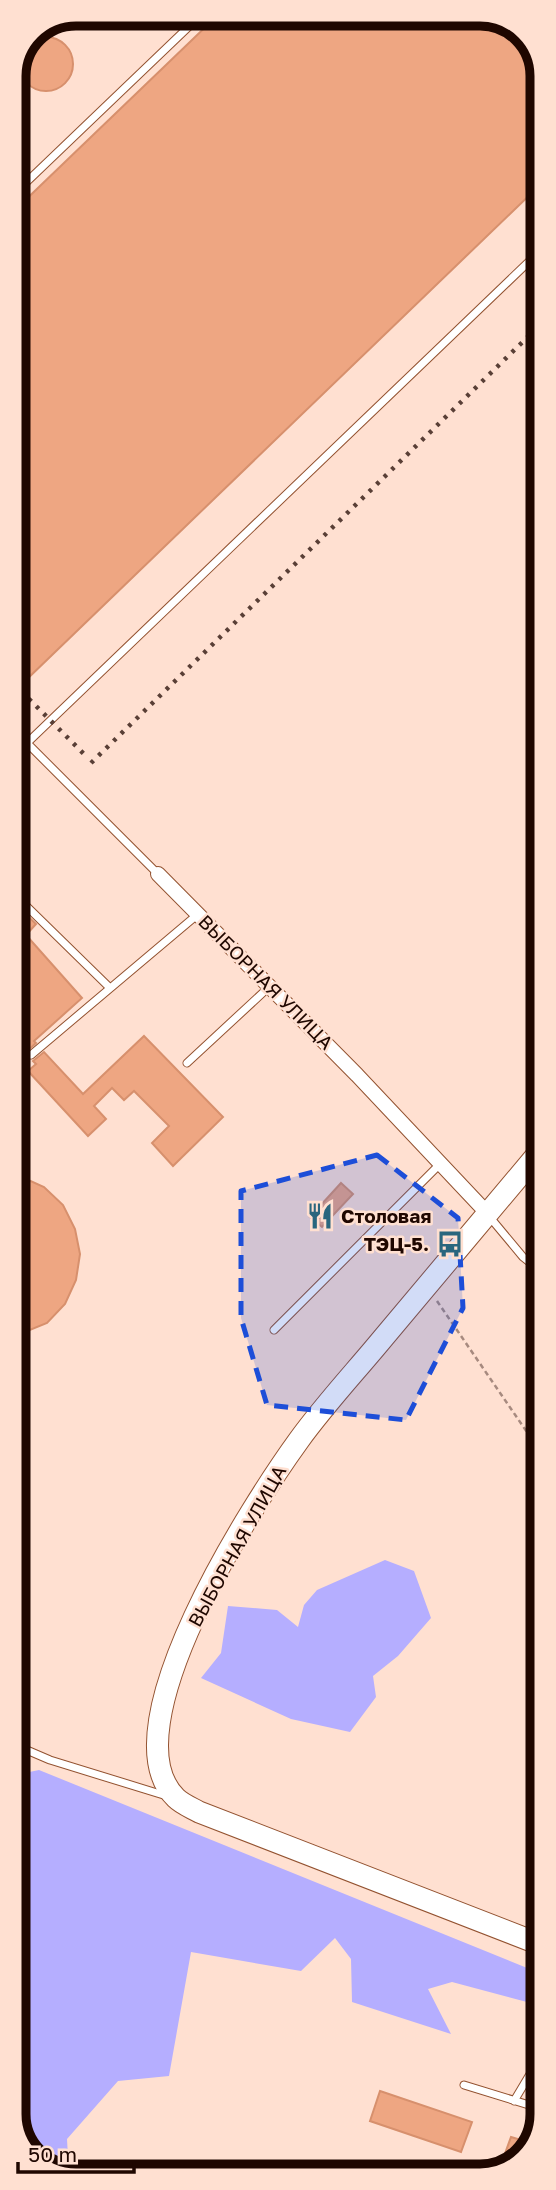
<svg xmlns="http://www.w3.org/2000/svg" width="556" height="2190" font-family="'Golos Text',sans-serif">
<rect width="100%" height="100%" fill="#ffe0d1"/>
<path fill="#b5aeff" d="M385,1560l29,11 17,47 -33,38 -25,20 3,21 -26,35 -59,-13 -90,-41 20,-25 7,-47 49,4 21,17 6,-22 13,-15z
M39,1770l503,204v32l-90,-24 -24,7 23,45 -99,-32 -1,-43 -16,-21 -34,33 -110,-19 -22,124 -51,5 -51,58 2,37 -36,-18 -18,-33v-350z"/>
<path fill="#eea682" stroke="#d7906d" stroke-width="2" d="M219,14h268l36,18 18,33v119l-516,497 -11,-11v-459z
M19 64a27 27 0 1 1 54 0a27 27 0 1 1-54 0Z
M14,903l22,21 -10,11 56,63 -48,43 2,2 -10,9 -11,-13z
M144,1036l79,81 -50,49 -21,-23 17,-17 -35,-35 -10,9 -12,-12 -18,18 12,13 -18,17 -60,-65 8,-7 -3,-3 11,-9 39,42z
M15,1174l29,13 19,18 12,24 5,25 -4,26 -11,24 -18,19 -32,13z
M341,1183l12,11 -31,33 -12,-10z
M380,2091l92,31 -11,30 -91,-31z
M511,2137l20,6 -4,11 -28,16z"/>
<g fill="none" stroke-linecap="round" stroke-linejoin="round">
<g stroke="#935230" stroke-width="9">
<path id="service" d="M14,194l188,-180
M14,730l144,144
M27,743l514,-493
M14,894l95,93
M31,1055l166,-140
M187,1063l82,-76
M488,1215l35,42 19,15
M274,1330l166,-166
M15,1745l35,15 120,37
M464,2085l78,24
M514,2101l28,-47"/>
</g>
<g stroke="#935230" stroke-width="16">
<path id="minor" d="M158,874l199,201 131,139"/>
</g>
<g stroke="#935230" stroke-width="23">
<path id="secondary" d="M541,1150c-52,62 -105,125 -157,187 -28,34 -59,67 -85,103 -45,62 -193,290 -123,358 6,6 16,10 23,14l343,133"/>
</g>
<path stroke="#a78a7f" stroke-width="2.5" stroke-dasharray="5 3.5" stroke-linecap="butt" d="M437,1301l105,153"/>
<use href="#service" stroke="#fff" stroke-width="7"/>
<use href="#minor" stroke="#fff" stroke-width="14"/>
<use href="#secondary" stroke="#fff" stroke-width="21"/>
<path stroke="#593f36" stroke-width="4.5" stroke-dasharray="3.5 7" stroke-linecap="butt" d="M14,684l71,71
M91,763l450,-439"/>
</g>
<path fill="#1d4ed8" fill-opacity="0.2" stroke="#1d4ed8" stroke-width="5" stroke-dasharray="14 9" stroke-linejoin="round" d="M377,1155l81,63 5,90 -57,112 -139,-15 -26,-87v-127z"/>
<defs>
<g id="restaurant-bare" transform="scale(2.1)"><path d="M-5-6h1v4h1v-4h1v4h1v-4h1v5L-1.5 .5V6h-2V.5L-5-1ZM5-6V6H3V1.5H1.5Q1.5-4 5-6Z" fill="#2a667e" stroke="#ffe0d1" stroke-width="2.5" paint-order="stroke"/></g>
<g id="bus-bare" transform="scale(2.1)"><path d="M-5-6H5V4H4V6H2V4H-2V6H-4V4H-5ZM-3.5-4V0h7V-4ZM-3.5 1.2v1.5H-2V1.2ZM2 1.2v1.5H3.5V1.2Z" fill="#2a667e" stroke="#ffe0d1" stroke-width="2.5" paint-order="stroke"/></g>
</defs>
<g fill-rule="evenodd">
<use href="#restaurant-bare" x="320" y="1216"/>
<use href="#bus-bare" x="450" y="1244"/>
</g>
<g text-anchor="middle" stroke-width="5" stroke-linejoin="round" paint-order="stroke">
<g font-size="19" fill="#1f0700" stroke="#ffe0d1">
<text transform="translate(266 982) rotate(45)" y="7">ВЫБОРНАЯ УЛИЦА</text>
<text transform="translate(237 1546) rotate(-61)" y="7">ВЫБОРНАЯ УЛИЦА</text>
</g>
<g font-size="19" font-weight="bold" fill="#1f0700" stroke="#ffe0d1" text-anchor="start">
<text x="341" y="1223">Столовая</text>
<text x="429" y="1251" text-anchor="end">ТЭЦ-5.</text>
</g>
</g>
<path d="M0 0H556V2190H0ZM76 26H480A50 50 0 0 1 530 76V2114A50 50 0 0 1 480 2164H76A50 50 0 0 1 26 2114V76A50 50 0 0 1 76 26Z" fill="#ffe0d1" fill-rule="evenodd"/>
<path fill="none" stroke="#1f0700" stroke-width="9" d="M76 26H480A50 50 0 0 1 530 76V2114A50 50 0 0 1 480 2164H76A50 50 0 0 1 26 2114V76A50 50 0 0 1 76 26Z"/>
<path d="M18 2162v10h116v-10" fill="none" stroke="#1f0700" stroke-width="3.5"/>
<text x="28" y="2162" font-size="21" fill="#1f0700" stroke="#ffe0d1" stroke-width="5" paint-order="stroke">50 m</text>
</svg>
